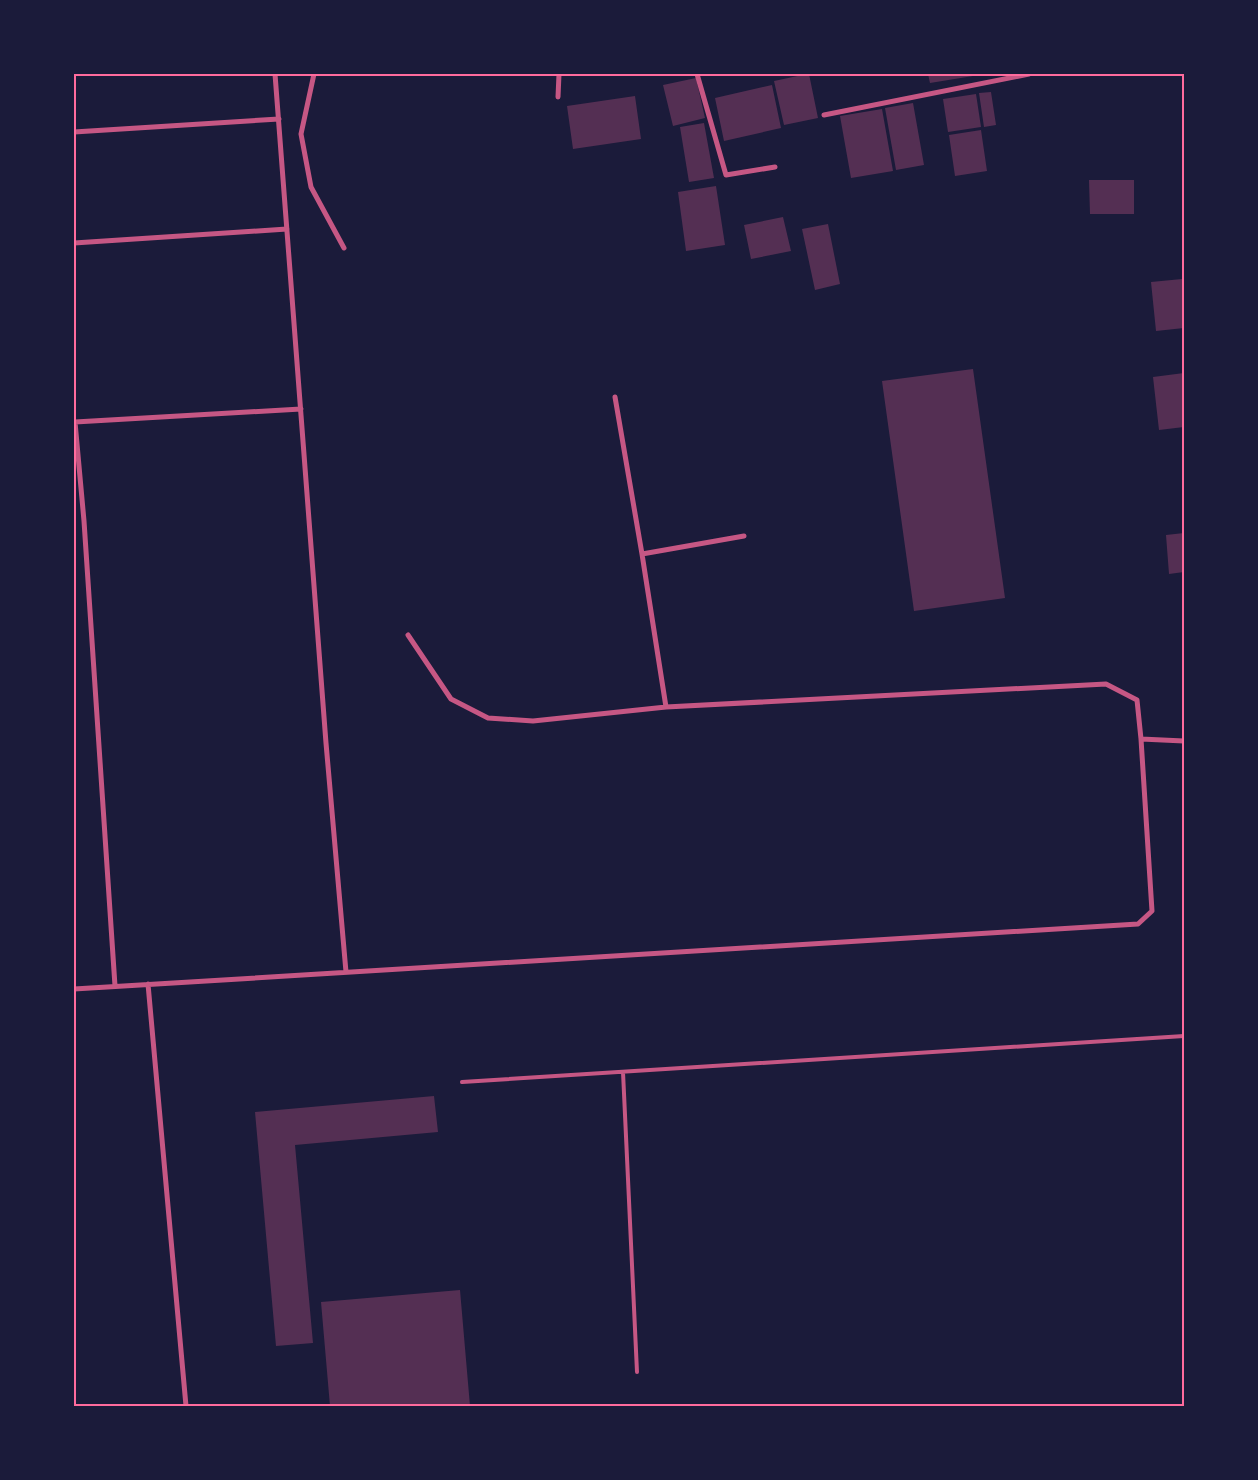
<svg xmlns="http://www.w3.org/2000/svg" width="1258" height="1480" font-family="'IBM Plex Sans',sans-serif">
<rect width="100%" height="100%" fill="#1b1b3a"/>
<path fill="#542f53" d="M807,74h2l9,44 -34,7 -10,-44z
M928,74h44l1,2 -43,7z
M696,78l9,40 -32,8 -10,-41z
M772,85l9,43 -57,13 -9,-43z
M991,92l5,33 -12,2 -5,-34z
M976,94l5,33 -33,5 -5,-33z
M635,96l6,43 -68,10 -6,-43z
M913,103l11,62 -28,5 -11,-62z
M882,109l11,62 -42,7 -11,-62z
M704,123l10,55 -25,4 -9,-55z
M981,130l6,41 -32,5 -6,-41z
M1089,180h45v34h-44z
M716,186l9,59 -39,6 -8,-59z
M783,217l8,34 -40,8 -7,-34z
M828,224l12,60 -25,6 -13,-61z
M1182,279l2,49 -28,3 -5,-49z
M973,369l32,229 -91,13 -32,-230z
M1184,373v54l-25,3 -6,-53z
M1184,533v39l-15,2 -3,-39z
M434,1096l4,36 -143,13 18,198 -37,3 -21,-234z
M460,1290l10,116h-140l-9,-104z"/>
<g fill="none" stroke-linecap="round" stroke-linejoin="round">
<path stroke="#c65784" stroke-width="4" d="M623,1072l14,300
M462,1082l722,-46"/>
<path stroke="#c65784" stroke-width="5" d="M275,74l51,669 20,229
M314,74l-13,60 10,53 33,61
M697,74l29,101 49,-8
M558,97l1,-23
M824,115l205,-41
M74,132l205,-13
M74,243l213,-14
M615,397l27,157 24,153
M642,554l102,-18
M1141,739l43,2
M148,984l38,422
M115,986l-31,-465 -9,-99 226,-13
M74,989l1064,-65 14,-13 -11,-172 -4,-39 -31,-16 -440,23 -133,14 -45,-3 -37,-19 -43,-64"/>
</g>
<rect width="1258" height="1480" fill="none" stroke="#1b1b3a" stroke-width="150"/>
<rect x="75" y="75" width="1108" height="1330" fill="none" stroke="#ff6b9d" stroke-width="2"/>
</svg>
